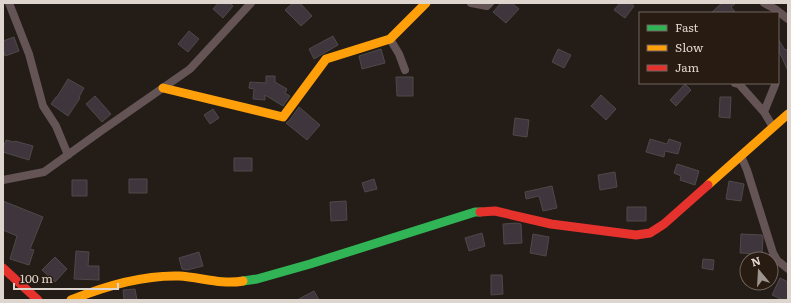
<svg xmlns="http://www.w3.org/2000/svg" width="791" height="303" font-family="Literata,serif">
<rect width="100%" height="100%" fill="#231c17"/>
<path fill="#3e363c" stroke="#4e494a" d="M218,3h12l3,3 -10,12 -10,-9z
M293,3h7l12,13 -11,10 -16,-16z
M501,3h11l7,6 -13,14 -13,-11z
M620,3h10l4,3 -9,12 -11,-8z
M722,3h14l-5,4 5,6h-25z
M189,31l10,8 -11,13 -10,-8z
M333,36l5,9 -24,14 -5,-10z
M14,37l5,14 -14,5 -2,-7v-8z
M778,39l7,11 3,-1v22l-10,-22z
M381,49l4,14 -23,6 -3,-13z
M558,49l13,6 -7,13 -12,-6z
M266,76h9v6l12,7 -2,4 5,3 -7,10 -18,-11v5l-12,-1 1,-10 -5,-1 1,-6 16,1z
M396,77h17v19h-16z
M68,79l16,9 -5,9 1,1 -12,18 -17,-12 5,-7h1z
M685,84l6,6 -15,16 -6,-6z
M601,95l15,14 -10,11 -15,-14z
M95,96l16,18 -9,8 -16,-18z
M720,97h11l-1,21 -11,-1z
M299,107l21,18 -13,15 -21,-17 3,-2z
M213,109l6,9 -9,6 -6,-9z
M515,118l14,2 -2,17 -14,-2z
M650,139l17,5 2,-5 12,4 -3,11 -13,-3 -1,6 -18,-5z
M6,140l8,2 1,-1 18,5 -4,14 -26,-8v-4z
M234,158h18v13h-18z
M677,164l22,7 -4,14 -15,-5 1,-4 -7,-3z
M615,172l2,15 -17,3 -2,-15z
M129,179h18v14h-18z
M374,179l3,10 -12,3 -3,-9z
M72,180h15v16h-15z
M729,181l15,3 -3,17 -15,-2z
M552,186l5,22 -14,3 -4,-15 -13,3 -1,-7z
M3,201l40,16 -13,32 4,1 -5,15 -19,-6 7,-23 -14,-6z
M346,201l1,19 -16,1 -1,-19z
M627,207h19v14h-19z
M516,223l5,1 1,19 -18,1 -1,-20z
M482,233l3,13 -16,5 -4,-13z
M533,234l16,3 -3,19 -16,-3z
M741,234l21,1 1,3 -1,16 -22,-1z
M76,251l13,1 -1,14h11v14l-25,-1z
M199,252l4,14 -16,4 -5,-1 -3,-11z
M55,257l12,12 -12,13 -13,-12z
M703,259l11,1 -1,10 -11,-2z
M491,275h11l1,19 -12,1z
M780,278l8,4v18h-5l-11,-5z
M135,289l2,11h-13l-1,-10z
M314,291l5,9h-22z"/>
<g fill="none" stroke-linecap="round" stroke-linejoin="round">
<path stroke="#645455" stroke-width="8" d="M9,3l20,51 14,52 13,20 12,29
M471,3l16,3 3,-3
M764,3l11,6 13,10
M390,39l9,15 6,16
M735,83l4,1 25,28
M773,127l-9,-15 11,-27
M741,156l6,14 26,83 4,7 11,9
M3,180l41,-8 57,-41 89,-62 61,-66"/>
<path stroke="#30b455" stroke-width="9" d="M243,281l14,-2 53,-15 165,-52h5"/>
<path stroke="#ff9f0a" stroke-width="9" d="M163,88l120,29 43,-58 64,-20 36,-36
M708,185l80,-71
M71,300c34,-14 70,-25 108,-24 21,1 42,9 64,5"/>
<path stroke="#e5322d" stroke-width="9" d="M480,212l15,-1 56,13 85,11 14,-2 14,-9 44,-39
M3,268l35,32"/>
</g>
<rect width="791" height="303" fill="none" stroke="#dfd5cf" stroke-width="8"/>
<rect x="639" y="12" width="140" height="72" fill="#281b12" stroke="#71655e"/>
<rect x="647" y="25" width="20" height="6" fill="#30b455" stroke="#71655e"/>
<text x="675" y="32" font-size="12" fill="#dfd5cf">Fast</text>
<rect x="647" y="45" width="20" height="6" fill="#ff9f0a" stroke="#71655e"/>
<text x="675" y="52" font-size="12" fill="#dfd5cf">Slow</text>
<rect x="647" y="65" width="20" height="6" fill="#e5322d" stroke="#71655e"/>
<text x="675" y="72" font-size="12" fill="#dfd5cf">Jam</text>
<g transform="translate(759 271) rotate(342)"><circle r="19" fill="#281b12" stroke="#71655e"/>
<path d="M0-3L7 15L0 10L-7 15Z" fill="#9d948f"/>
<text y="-6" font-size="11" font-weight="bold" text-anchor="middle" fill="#dfd5cf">N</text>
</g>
<path d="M14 283v6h104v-6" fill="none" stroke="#dfd5cf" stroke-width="2"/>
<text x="20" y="283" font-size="12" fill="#dfd5cf" stroke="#281b12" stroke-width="3" paint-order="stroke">100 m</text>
</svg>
